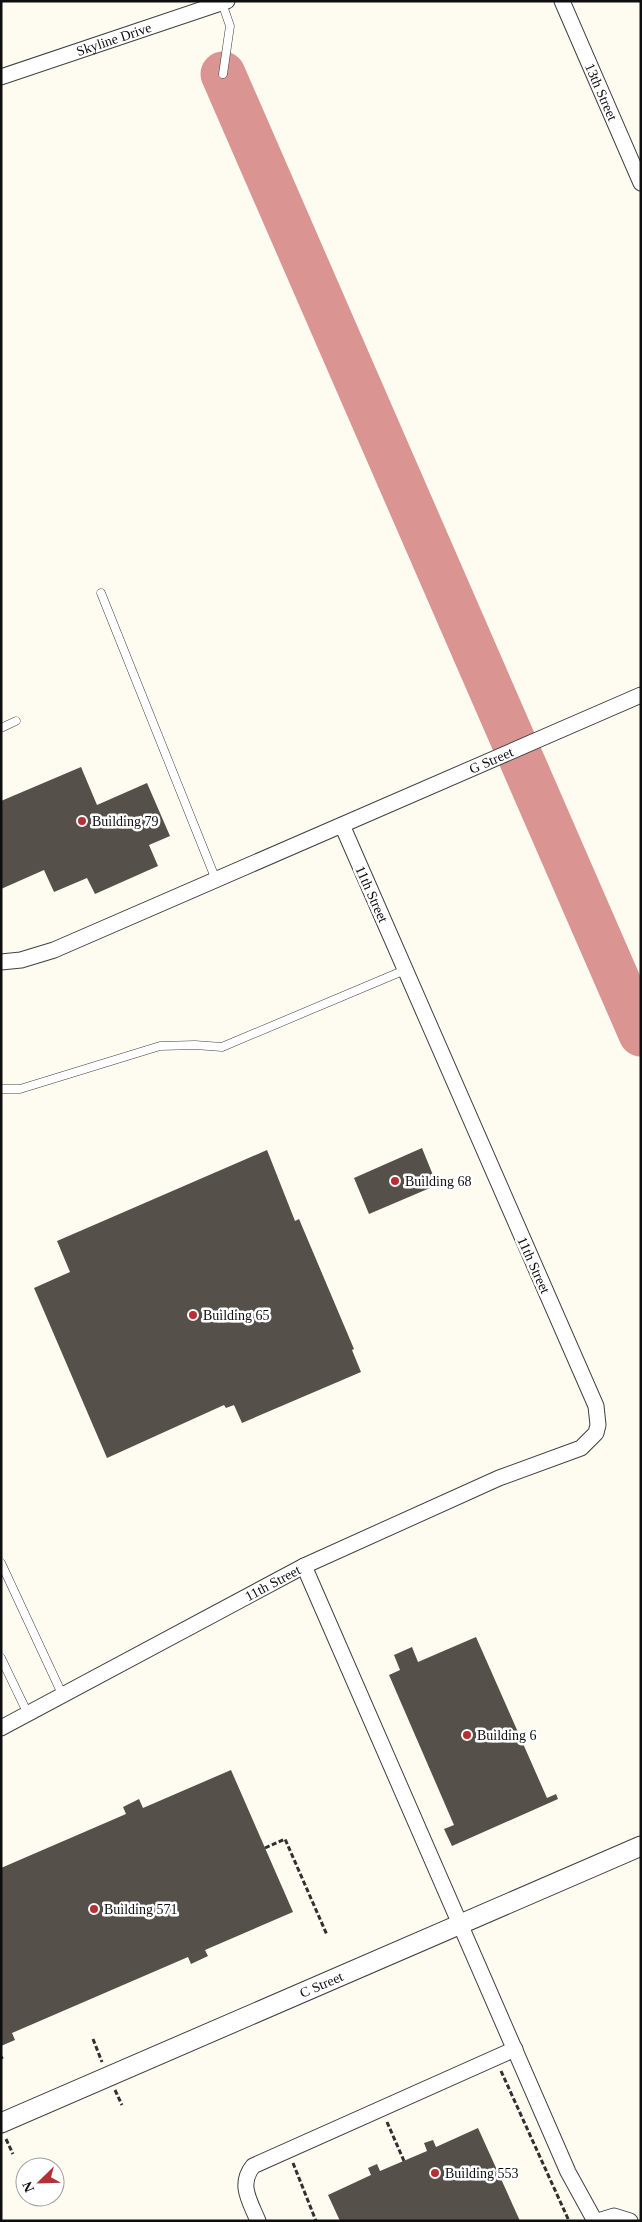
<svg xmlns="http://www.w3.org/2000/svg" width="642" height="2222" font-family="Georgia,serif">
<rect width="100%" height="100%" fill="#fefbf1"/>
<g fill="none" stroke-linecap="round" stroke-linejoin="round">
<path stroke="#da9593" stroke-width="45" d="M223,74l418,960"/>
</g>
<path fill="#56504b" d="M81,767l16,38 50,-22 23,53 -21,9 9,21 -63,28 -8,-16 -33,14 -10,-22 -43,19v-88z
M422,1148l15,37 -68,29 -15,-36z
M267,1150l28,71 4,-2 55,130 -2,1 9,22 -119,51 -8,-18 -8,3 -2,-3 -117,53 -73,-170 36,-16 -13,-31z
M476,1637l71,161 9,-4 2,5 -106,47 -8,-17 10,-4 -65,-150 11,-5 -6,-15 18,-8 6,15z
M231,1770l62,142 -88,38 3,6 -17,8 -3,-7 -176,76 3,7 -14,6v-178l125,-54 -3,-7 16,-8 4,9z
M478,2128l42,93h-180l-12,-26 43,-20 -3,-7 9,-4 3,7 47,-20 -3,-8 9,-3 3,7z"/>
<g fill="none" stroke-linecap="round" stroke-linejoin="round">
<g stroke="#414141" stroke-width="9">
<path id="service" d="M222,3l8,23 -7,48
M101,593l115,287
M1,728l15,-7
M1,1089h19l140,-43 35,-1 27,2 183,-77
M1,1563l62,133
M1,1658l27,56"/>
</g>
<g stroke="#414141" stroke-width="17">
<g id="minor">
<path id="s1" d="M562,1l79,182"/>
<path id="s2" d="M1,77l226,-76"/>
<path id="s3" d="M1,962l20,-2 33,-10 587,-255"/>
<path d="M304,1566l264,606 27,49"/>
<path id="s4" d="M1,1728l303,-162 195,-88 82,-30 15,-15 2,-8 -2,-19 -254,-581"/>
<path d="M258,2221c-8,-20 -20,-36 -5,-55l262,-117"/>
<path d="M598,2221l16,-5 16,5"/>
</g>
</g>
<g stroke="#414141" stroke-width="21">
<g id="tertiary">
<path id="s5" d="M1,2123l640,-277"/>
</g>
</g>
<path stroke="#303030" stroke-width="3" stroke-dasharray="5 2.5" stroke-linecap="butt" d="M265,1848l20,-9 42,96
M93,2039l9,23
M1,2058l2,-1
M501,2071l68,150
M115,2090l7,15
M387,2122l17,39
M6,2139l7,15
M293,2163l23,58"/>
<use href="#service" stroke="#fff" stroke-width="8"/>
<use href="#minor" stroke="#fff" stroke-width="15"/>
<use href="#tertiary" stroke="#fff" stroke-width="19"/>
</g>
<g fill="#b52f35" stroke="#fff" stroke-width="2">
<circle cx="82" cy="821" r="5"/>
<circle cx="395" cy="1181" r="5"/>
<circle cx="193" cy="1315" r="5"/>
<circle cx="467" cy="1735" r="5"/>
<circle cx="94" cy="1909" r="5"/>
<circle cx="435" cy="2173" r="5"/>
</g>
<g text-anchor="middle" stroke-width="5" stroke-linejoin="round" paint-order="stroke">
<g font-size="14" fill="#0e0e0e" stroke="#fff">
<text dy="5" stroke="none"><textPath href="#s2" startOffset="119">Skyline Drive</textPath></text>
<text dy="5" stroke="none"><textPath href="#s1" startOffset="99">13th Street</textPath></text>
<text dy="5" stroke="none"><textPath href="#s3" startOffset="531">G Street</textPath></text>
<text transform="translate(372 894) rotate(66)" y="5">11th Street</text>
<text transform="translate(534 1265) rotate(66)" y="5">11th Street</text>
<text dy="5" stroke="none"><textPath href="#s4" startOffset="308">11th Street</textPath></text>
<text dy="5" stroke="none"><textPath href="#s5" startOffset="349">C Street</textPath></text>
</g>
<g font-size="14" fill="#0e0e0e" stroke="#fff" text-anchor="start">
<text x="92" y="826">Building 79</text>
<text x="405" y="1186">Building 68</text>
<text x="203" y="1320">Building 65</text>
<text x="477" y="1740">Building 6</text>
<text x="104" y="1914">Building 571</text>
<text x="445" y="2178">Building 553</text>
</g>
</g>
<rect width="642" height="2222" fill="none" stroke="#0e0e0e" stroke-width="5"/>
<g transform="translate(40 2182) rotate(247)"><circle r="24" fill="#ffffff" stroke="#9f9f9f"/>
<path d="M0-4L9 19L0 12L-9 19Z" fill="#b52f35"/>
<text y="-8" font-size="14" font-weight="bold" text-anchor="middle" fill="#0e0e0e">N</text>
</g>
</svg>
